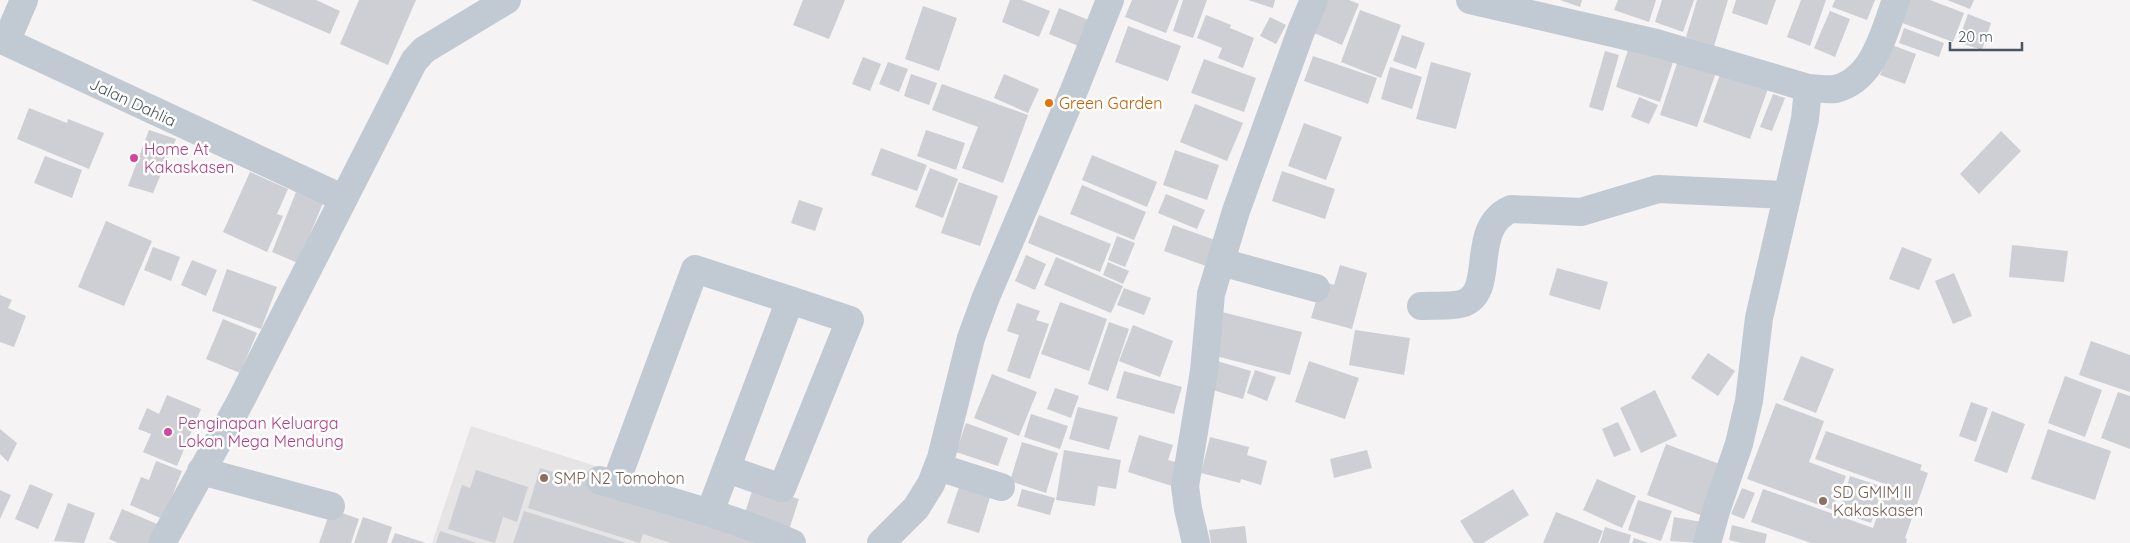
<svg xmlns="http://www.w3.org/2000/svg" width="2130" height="543" font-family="Quicksand,sans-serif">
<rect width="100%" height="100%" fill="#f5f3f3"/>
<path fill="#e6e4e5" d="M471,426l324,104 -5,13h-358z"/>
<path fill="#cdcfd5" d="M251,0h65l24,11 -10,23z
M359,0h57l-28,65 -48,-21z
M803,0h42l-16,39 -36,-14z
M1010,0h12l28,11 -11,26 -37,-15z
M1132,0h47l-13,33 -41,-16z
M1183,0h24l-14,38 -20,-7z
M1248,0h27l-2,8z
M1328,0h21l10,4 -17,41 -28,-12z
M1560,0h22l-2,7z
M1618,0h38l-7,22 -35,-12z
M1662,0h32l-11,32 -28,-10z
M1697,0h31l-14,46 -28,-9z
M1736,0h40l-9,25 -35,-12z
M1801,0h25l-16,46 -23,-9z
M1835,0h40l-8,20 -35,-13z
M1905,0h25l34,13 -11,29 -56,-21z
M1947,0h27l-4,9z
M923,6l34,12 -18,53 -34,-12z
M1059,8l37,15 -10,26 -37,-15z
M1360,10l41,15 -20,53 -40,-16z
M1830,11l20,8 -15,38 -21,-9z
M1968,14l23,9 -9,27 -24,-8z
M1206,15l25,10 -1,3 24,10 -11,30 -25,-10 4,-10 -25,-10z
M1270,17l16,8 -10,19 -16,-8z
M1128,26l53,20 -13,35 -53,-19z
M1904,28l40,15 -5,14 -40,-14z
M1402,35l23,8 -9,26 -23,-8z
M1631,41l44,15 -15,46 -44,-15z
M1892,45l24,9 -11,30 -25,-9z
M1605,51l14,4 -16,56 -14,-4z
M1681,51l38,13 -22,63 -37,-12z
M1313,56l64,22 -9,26 -64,-23z
M863,57l18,7 -11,27 -18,-7z
M1204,59l52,19 -12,34 -53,-19z
M888,62l20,7 -9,23 -20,-8z
M1431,62l40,11 -15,56 -40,-10z
M1723,66l47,17 -20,56 -47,-17z
M1390,67l32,10 -10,32 -31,-10z
M911,74l26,9 -8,22 -25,-9z
M1004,74l35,15 -11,24 -34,-15z
M942,84l86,31 -25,68 -41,-15 16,-41 -46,-17z
M1773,94l12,4 -13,33 -12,-4z
M1639,97l19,8 -9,19 -18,-7z
M1195,104l48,19 -16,38 -47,-19z
M29,108l38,15 1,-4 36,14 -15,36 -72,-30z
M1304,123l38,14 -16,43 -38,-14z
M149,130l27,9 -23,54 -25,-7z
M926,130l39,13 -9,27 -39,-14z
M2001,131l20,20 -42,43 -19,-20z
M881,148l46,17 -10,26 -46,-16z
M1175,150l44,15 -12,35 -44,-15z
M1092,155l65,27 -10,25 -65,-27z
M45,156l37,14 -10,28 -38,-15z
M930,168l28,11 -15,39 -28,-11z
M1282,171l53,18 -10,30 -53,-18z
M250,172l38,17 -11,25 6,2 -16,36 -44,-20z
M959,182l39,14 -18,50 -39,-13z
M1082,185l64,27 -12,28 -64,-26z
M296,192l27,11 -25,60 -26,-11z
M1166,194l39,16 -8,19 -39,-16z
M799,200l24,8 -8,23 -24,-8z
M1039,215l72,29 -11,28 -72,-29z
M106,221l46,20 -28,65 -46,-19z
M1173,225l42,15 -9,26 -42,-15z
M1117,236l18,7 -10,24 -17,-7z
M2012,245l56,6 -4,31 -55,-5z
M153,247l27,10 -9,24 -27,-11z
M1902,247l30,12 -13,31 -30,-11z
M1026,255l20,9 -11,26 -20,-9z
M1056,257l67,29 -12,27 -67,-28z
M192,260l25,10 -11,26 -25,-11z
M1108,262l21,9 -6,13 -20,-9z
M1340,265l27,8 -15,56 -41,-11 11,-37 12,4z
M1557,268l51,14 -8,28 -51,-15z
M227,269l50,18 -16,42 -49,-18z
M1954,273l18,43 -19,8 -18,-43z
M1124,288l27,10 -7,17 -27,-10z
M0,295l12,5 -4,8 18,8 -12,31 -14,-5z
M1060,302l47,17 -18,52 -48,-17z
M1017,303l23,8 -4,9 13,4 -19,55 -23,-8 12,-36 -12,-4z
M1222,312l80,20 -12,43 -78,-20z
M223,319l34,14 -17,40 -34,-14z
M1109,322l20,7 -21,62 -20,-7z
M1133,325l40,16 -13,36 -41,-16z
M1355,330l55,8 -6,37 -55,-10z
M2091,341l39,14v37l-51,-17z
M1708,353l27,18 -17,25 -27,-18z
M1801,356l33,13 -18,44 -33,-13z
M1217,361l34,10 -8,28 -34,-10z
M1309,361l50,17 -14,41 -50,-17z
M1255,370l21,7 -9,24 -20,-8z
M1124,371l58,16 -8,27 -58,-16z
M992,374l45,18 -18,44 -45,-18z
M2065,376l37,14 -17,47 -37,-14z
M1055,388l24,8 -8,22 -24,-9z
M1655,390l22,46 -36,17 -21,-45z
M2118,392l12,4v53l-29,-11z
M167,395l34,14 -24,57 -34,-14 8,-18 -13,-5 9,-21 12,6z
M1971,402l17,6 -12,34 -17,-6z
M1776,403l48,18 -15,41 37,14 -13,34 -86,-31z
M1078,407l40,10 -9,33 -40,-11z
M1992,411l33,13 -18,49 -33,-12z
M1031,414l37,12 -8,23 -36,-12z
M1618,422l13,28 -17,7 -12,-28z
M966,423l42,15 -10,28 -42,-14z
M0,429l17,14 -9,19 -8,-8z
M2048,429l63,22 -16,49 -64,-21z
M1826,431l96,34 -2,5 8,3 -23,65 2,1 -1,4h-95l-60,-21 12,-33 110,39 15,-43 -73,-26z
M1139,435l34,10 -5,15 11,3 -7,23 -44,-14z
M1210,437l39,10 -2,8 20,6 -6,24 -20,-6 -1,4 -39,-10z
M1022,442l36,11 -12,40 -36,-12z
M1666,444l56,21 -19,51 -56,-21z
M1064,450l57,10 -5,29 -18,-3 -3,20 -39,-6z
M1367,450l5,18 -38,10 -4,-19z
M156,461l26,10 -19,48 -33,-14 11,-28 8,3z
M540,468l226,69 -2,6h-93l-28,-9 -3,9 -112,-35z
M476,470l52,17 -11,35 -14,-5 -8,26 -47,-14 14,-44 8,3z
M1850,476l33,11 -12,36 -32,-11z
M1597,479l39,17 -14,32 -39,-18z
M30,484l23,10 -15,35 -23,-10z
M960,484l31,10 -12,39 -32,-10z
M754,485l45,14 -11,34 -45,-14z
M1742,488l13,5 -11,26 -13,-5z
M1022,489l33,9 -5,17 -33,-9z
M1513,489l16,26 -46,28h-9l-14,-22z
M0,490l11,5 -11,24z
M1638,500l34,11 -11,30 -33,-11z
M68,503l27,10 -11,30 -30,-2z
M122,509l35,15 -9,19h-30l-9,-4z
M331,509l28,10 -8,24h-32z
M524,511l103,32h-114z
M1556,512l47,19 -5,12h-55z
M363,517l29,10 -5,16h-33z
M1674,517l28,5 -4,21 -28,-2z
M1732,525l35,9 -2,9h-24l-12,-3z
M1245,526l2,17h-36l-2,-13z
M1605,527l26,8 -2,8h-29z
M440,531l37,12h-41z
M395,533l31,10h-35z
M1634,538l14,5h-16z"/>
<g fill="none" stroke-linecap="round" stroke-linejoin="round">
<path stroke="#c1cad2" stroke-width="28" d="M1470,0l186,43 152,45
M0,39l342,159
M6,42l18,-42
M1221,262l95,26
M1421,306c11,-1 33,1 43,-3 33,-13 4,-75 47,-94l70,3 77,-23 128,6
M938,467l63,20
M727,469l55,19 68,-168 -60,-20
M201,471l130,35
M599,480c65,20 131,36 193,63
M615,485l80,-216 95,31 -80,212
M162,543l77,-139 175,-343 10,-11 83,-50
M881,543l35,-35 15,-24 10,-26 30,-120 15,-41 89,-209 35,-88
M1196,543l-8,-34 -3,-23 19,-115 7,-77 25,-83 65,-180 13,-31
M1707,543l10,-35 22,-64 10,-43 10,-83 46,-199 3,-31c8,0 19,2 27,1 39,-9 49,-57 61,-89"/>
</g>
<circle fill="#e8710a" stroke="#fff" stroke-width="2" cx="1049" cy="103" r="5"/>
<g fill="#d1479c" stroke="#fff" stroke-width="2">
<circle cx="134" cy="158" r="5"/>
<circle cx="168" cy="432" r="5"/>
</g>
<g fill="#8d6e63" stroke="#fff" stroke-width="2">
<circle cx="544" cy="478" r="5"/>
<circle cx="1823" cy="501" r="5"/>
</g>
<g text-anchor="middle" stroke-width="5" stroke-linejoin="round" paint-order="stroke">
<g font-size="16" fill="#4a5661" stroke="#fff">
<text transform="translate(133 102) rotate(25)" y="6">Jalan Dahlia</text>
</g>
<g font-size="16" fill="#c56008" stroke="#fff" text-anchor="start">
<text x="1059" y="109">Green Garden</text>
</g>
<g font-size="16" fill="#b23c85" stroke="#fff" text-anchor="start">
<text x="144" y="155">Home At<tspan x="144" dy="18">Kakaskasen</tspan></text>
<text x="178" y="429">Penginapan Keluarga<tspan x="178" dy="18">Lokon Mega Mendung</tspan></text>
</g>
<g font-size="16" fill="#785e54" stroke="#fff" text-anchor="start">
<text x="554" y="484">SMP N2 Tomohon</text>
<text x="1833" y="498">SD GMIM II<tspan x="1833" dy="18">Kakaskasen</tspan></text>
</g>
</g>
<path d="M1950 42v8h72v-8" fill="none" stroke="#4a5661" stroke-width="2.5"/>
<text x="1958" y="42" font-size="15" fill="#4a5661" stroke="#ffffff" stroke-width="4" paint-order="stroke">20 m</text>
</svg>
